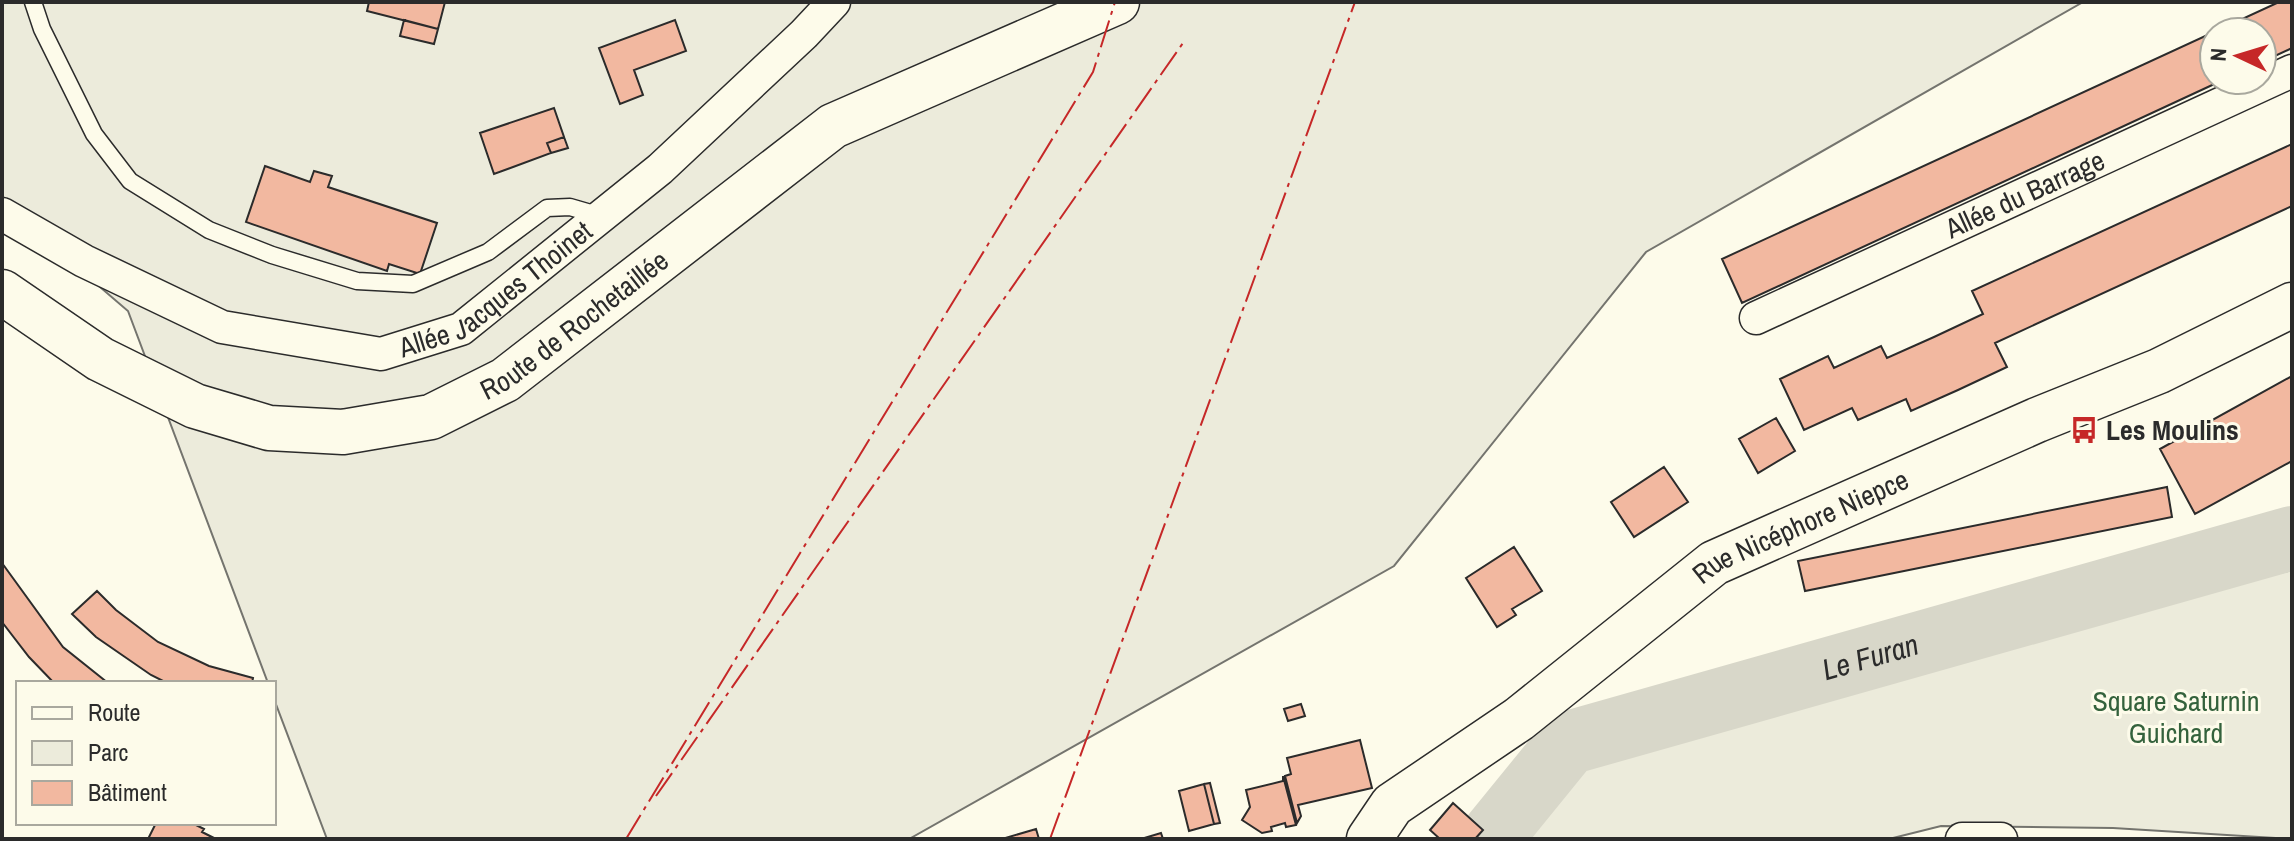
<svg xmlns="http://www.w3.org/2000/svg" width="2294" height="841" font-family="'Archivo Narrow',sans-serif">
<rect width="100%" height="100%" fill="#fdfbea"/>
<path fill="#ecebdb" stroke="#74746e" stroke-width="2" d="M2,2h2081l-437,250 -252,314 -485,273h-582l-53,-140v-16h-6l-140,-372 -126,-108z
M2292,570v269l-179,-11 -172,-2 -52,13h-375l9,-6 15,-28 54,-56 148,-35 406,-109z"/>
<g fill="none" stroke-linecap="round" stroke-linejoin="round">
<path stroke="#d8d7c9" stroke-width="64" id="s1" d="M1490,839l78,-96 724,-205"/>
</g>
<path fill="#f2b8a0" stroke="#2b2b2b" stroke-width="2" d="M369,2h76l-7,27 -71,-18z
M2279,2h13v46l-30,14v-30h-48v48h9l-481,223 -20,-44z
M404,20l34,9 -4,15 -34,-8z
M675,20l11,31 -52,19 9,25 -23,9 -21,-56z
M554,108l10,29 -17,6 4,10 -57,21 -14,-41z
M564,137l4,11 -17,5 -4,-10z
M2292,144v62l-297,137 12,24 -49,23 -47,21 -5,-12 -48,21 -6,-12 -48,22 -24,-51 48,-23 6,12 47,-22 6,12 47,-21 49,-23 -11,-23z
M265,166l45,16 4,-11 18,5 -4,11 109,36 -17,51 -31,-10 -2,7 -141,-49z
M2292,376v85l-97,53 -35,-65z
M1776,418l19,33 -37,22 -19,-34z
M1664,467l24,35 -54,35 -23,-35z
M2167,487l5,30 -367,74 -7,-30z
M1514,547l28,44 -30,18 4,6 -19,12 -31,-49z
M2,563l61,84 45,36h-54l-25,-26 -27,-35z
M97,591l19,19 42,32 51,24 44,12 -1,5h-85l-16,-8 -55,-38 -24,-23z
M1301,704l4,12 -17,5 -4,-12z
M1360,740l12,48 -74,17 3,11 -4,7 -12,-47 6,-2 -4,-16z
M1283,776l13,49 -10,2 -1,-4 -14,4 1,4 -10,2 -20,-13 8,-13 -4,-17 37,-9z
M1210,783l10,40 -6,1 -10,-40z
M1204,784l10,40 -25,7 -10,-40z
M1453,803l30,27 -8,9h-35l-10,-9z
M156,823h36l12,6 -2,3 14,7h-68z
M1036,829l3,10h-37z
M1161,833l2,6h-22z"/>
<g fill="none" stroke-linecap="round" stroke-linejoin="round">
<g stroke="#2b2b2b" stroke-width="19">
<path id="lane" d="M33,2l9,27 52,105 36,47 79,49 63,25 85,26 56,3 75,-32 59,-44 23,-1 31,9"/>
</g>
<g stroke="#2b2b2b" stroke-width="35">
<g id="street">
<path id="s2" d="M2,214l82,47 138,66 159,27 80,-25 199,-160 144,-135 30,-32"/>
<path id="s3" d="M1756,318l536,-247"/>
<path d="M1962,839h39"/>
</g>
</g>
<g stroke="#2b2b2b" stroke-width="47">
<g id="secondary">
<path id="s4" d="M2,292l98,67 95,47 74,22 74,4 88,-15 74,-37 328,-254 284,-124"/>
<path id="s5" d="M1369,839l23,-34 127,-86 195,-156 323,-143 122,-49 133,-66"/>
</g>
</g>
<use href="#lane" stroke="#fdfbea" stroke-width="16"/>
<use href="#street" stroke="#fdfbea" stroke-width="32"/>
<use href="#secondary" stroke="#fdfbea" stroke-width="44"/>
<path stroke="#c62828" stroke-width="2" stroke-dasharray="28 6 4 6" stroke-linecap="butt" d="M656,796l527,-753
M626,839l467,-767 22,-70
M1050,839l305,-837"/>
</g>
<defs>
<g id="bus-bare" transform="scale(2.16)"><path d="M-5-6H5V4H4V6H2V4H-2V6H-4V4H-5ZM-3.5-4V0h7V-4ZM-3.5 1.2v1.5H-2V1.2ZM2 1.2v1.5H3.5V1.2Z" fill="#c62828" stroke="#fdfbea" stroke-width="2.5" paint-order="stroke"/></g>
</defs>
<g fill-rule="evenodd">
<use href="#bus-bare" x="2084" y="430"/>
</g>
<g text-anchor="middle" stroke-width="6" stroke-linejoin="round" paint-order="stroke">
<g font-size="28" fill="#2b2b2b" stroke="#fdfbea">
<text dy="10" stroke="none"><textPath href="#s3" startOffset="296">Allée du Barrage</textPath></text>
<text dy="10" stroke="none"><textPath href="#s2" startOffset="542">Allée Jacques Thoinet</textPath></text>
<text dy="10" stroke="none"><textPath href="#s4" startOffset="636">Route de Rochetaillée</textPath></text>
<text dy="10" stroke="none"><textPath href="#s5" startOffset="538">Rue Nicéphore Niepce</textPath></text>
</g>
<g font-size="28" font-weight="bold" fill="#2b2b2b" stroke="#fdfbea" text-anchor="start">
<text x="2106" y="440">Les Moulins</text>
</g>
<g font-size="28" fill="#34623c" stroke="#fdfbea">
<text x="2176" y="711">Square Saturnin<tspan x="2176" dy="32">Guichard</tspan></text>
</g>
<g font-size="30" font-style="italic" fill="#2b2b2b" stroke="#fdfbea">
<text dy="10" stroke="none"><textPath href="#s1" startOffset="438">Le Furan</textPath></text>
</g>
</g>
<rect width="2294" height="841" fill="none" stroke="#2b2b2b" stroke-width="8"/>
<rect x="16" y="681" width="260" height="144" fill="#fdfbea" stroke="#a9a89e" stroke-width="2"/>
<rect x="32" y="707" width="40" height="12" fill="#fdfbea" stroke="#a9a89e" stroke-width="2"/>
<text x="88" y="721" font-size="24" fill="#2b2b2b">Route</text>
<rect x="32" y="741" width="40" height="24" fill="#ecebdb" stroke="#a9a89e" stroke-width="2"/>
<text x="88" y="761" font-size="24" fill="#2b2b2b">Parc</text>
<rect x="32" y="781" width="40" height="24" fill="#f2b8a0" stroke="#a9a89e" stroke-width="2"/>
<text x="88" y="801" font-size="24" fill="#2b2b2b">Bâtiment</text>
<g transform="translate(2238 56) rotate(274)"><circle r="38" fill="#fdfbea" stroke="#a9a89e" stroke-width="2"/>
<path d="M0-6L14 30L0 20L-14 30Z" fill="#c62828"/>
<text y="-12" font-size="22" font-weight="bold" text-anchor="middle" fill="#2b2b2b">N</text>
</g>
</svg>
